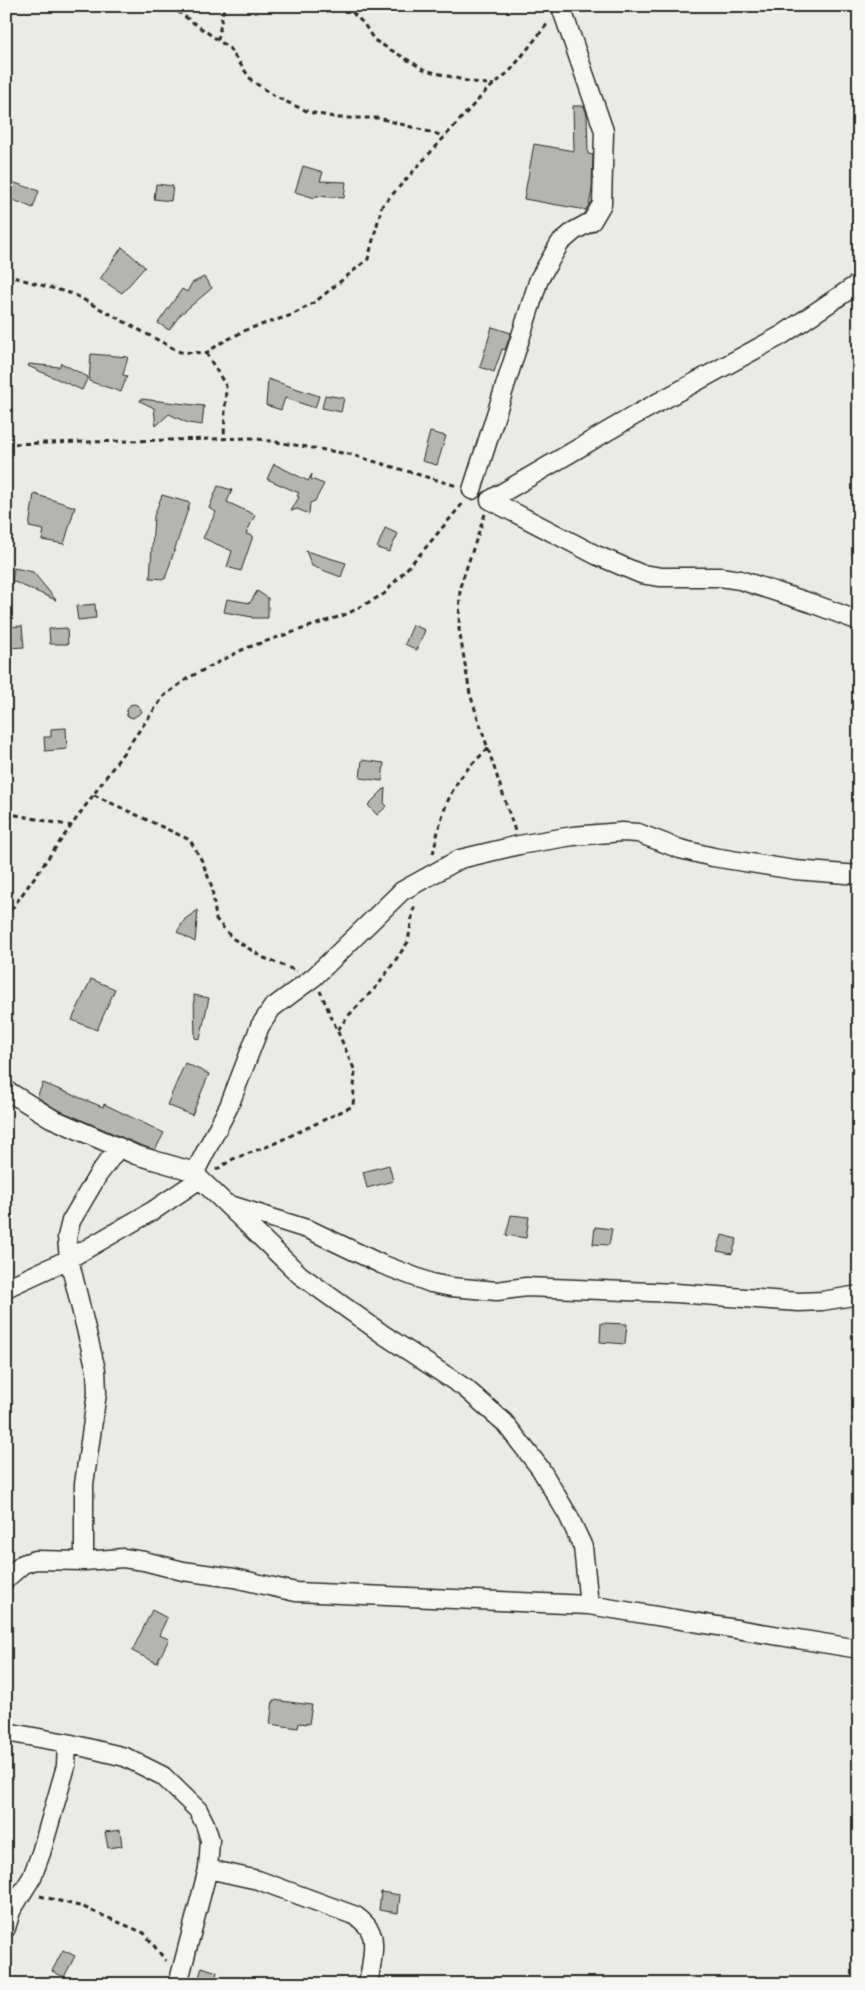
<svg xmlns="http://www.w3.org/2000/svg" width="865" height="1990" font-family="Kalam,sans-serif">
<rect width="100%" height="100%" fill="#eaeae6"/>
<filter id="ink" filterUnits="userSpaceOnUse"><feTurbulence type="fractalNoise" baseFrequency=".02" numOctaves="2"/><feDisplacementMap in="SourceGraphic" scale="10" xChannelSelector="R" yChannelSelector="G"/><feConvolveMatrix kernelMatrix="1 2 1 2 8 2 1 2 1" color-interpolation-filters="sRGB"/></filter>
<g filter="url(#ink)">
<path fill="#b4b4b1" stroke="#2b2b2b" d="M573,106h11l3,9 1,39 5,1 -1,35 -3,15 -3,5 -62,-11 10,-55 40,7z
M303,166l20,6 -3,9 26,1 -2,16 -28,-2 -1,2 -20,-6z
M6,180l33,11 -6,17 -27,-11z
M156,184l17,2 -2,15 -17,-2z
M122,247l23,20 -23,26 -22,-14z
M204,277l8,11 -32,27 -11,15 -11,-7 24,-34 5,3 5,-9z
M492,327l19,6 -6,17 -3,-1 -8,23 -14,-5z
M91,354l37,3 -5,18 4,1 -6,16 -32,-11z
M61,363l27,14 -6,13 -54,-24 1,-2 30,3z
M268,379l51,17 -4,12 -30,-10 -4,12 -15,-5z
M325,395l19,3 -3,14 -19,-4z
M141,399l63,7 -2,19 -14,-2 -19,-9 -13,12 -2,-18 -14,-7z
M430,432l16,4 -9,29 -15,-4z
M274,464l34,17 4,-7 -1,5 13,5 -9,17 -5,2 -1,11 -12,-5 -6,2 8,-14 -2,-1 2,-3 -32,-14z
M218,486l14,4 -5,12 28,13 -9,19 7,2 -12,35 -14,-4 5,-16 -29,-13 13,-26 -7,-4z
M34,494l41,13 -11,37 -22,-4 2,-10 -15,-3z
M162,495l28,8 -25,76 -15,-1 4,-62z
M385,528l13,6 -9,18 -12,-4z
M306,551l40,12 -5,14 -29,-11z
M14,568l19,4 23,28 -44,-19z
M257,591l11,7v20h-16v-1l-28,-5 3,-13 23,4z
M95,604l1,14 -18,2 -2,-14z
M413,625l12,5 -8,20 -12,-6z
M22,626l2,21 -16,1 -2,-21z
M67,628l1,16h-18l-1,-15z
M134,704l5,2 3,6 -9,6 -6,-2 -1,-5 4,-6z
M66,728l1,21 -22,2 -1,-14h7v-8z
M362,760l22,3 -2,18 -22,-3z
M385,788l-1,15 3,3 -10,9 -9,-10z
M198,910l-3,32 -18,-10 8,-13z
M91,979l24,10 -18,41 -25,-10z
M194,995l15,3 -9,41 -5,-1z
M185,1063l24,11 -17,41 -25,-10z
M43,1083l60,24 1,-3 60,29 -9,17 -15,-5 -84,-36 -19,-12z
M389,1165l4,16 -26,7 -4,-16z
M511,1215l18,2 -3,21 -20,-3z
M595,1227l17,2 -3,16 -16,-1z
M722,1235l15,4 -5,15 -15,-3z
M601,1323l26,1 -2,20 -25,-2z
M152,1610l15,8 -8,17 10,4 -12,24 -25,-12z
M273,1700l39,5 -3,19 -10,-1 -1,5 -28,-4z
M120,1830l2,16 -14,2 -3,-16z
M381,1892l19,3 -2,18 -19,-3z
M63,1950l12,6 -11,21 -12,-6z
M202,1967l15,5 -3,12h-17z"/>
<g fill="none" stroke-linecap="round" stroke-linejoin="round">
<g stroke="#2b2b2b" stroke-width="21">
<path id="minor" d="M472,490l67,-211 21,-36 14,-12 18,-10 10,-17 2,-73 -43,-124
M490,500l147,-86 145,-79 77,-52
M490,500l106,55 45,19 20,3h59l20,3 71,23 48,18
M6,1090l45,28 85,37 59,17
M119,1147l-21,28 -27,46 -4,16 2,22 85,-49 46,-31 -5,-7 34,-66 31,-80 12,-18 42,-31 88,-86 58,-32 59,-14 54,-9 49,-4 16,1 42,16 33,8 82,13 64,5
M200,1179l100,96 84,60 81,53 39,34 36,46 28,47 15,32 6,58
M227,1204l83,26 71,34 50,19 20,4 46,4 29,-4 150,6 123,9 23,-1 37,-6
M6,1288l63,-29 27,111 1,23 -13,91v77
M6,1579l17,-15 12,-4 49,1 39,-3 21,3 39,10 51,7 62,14 293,13 270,44
M6,1732l61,11
M208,1869l50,11 98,36c18,13 19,23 16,44 -1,9 -2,16 -5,24
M6,1928l5,-17 21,-34 9,-24 25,-87 1,-23 58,14 38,19 35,34 7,14 5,16 -2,29 -30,115"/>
</g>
<path stroke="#2b2b2b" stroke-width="3" stroke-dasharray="5 4" stroke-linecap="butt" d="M170,6l59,42 23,33 26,17 31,14 30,6h40l65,18
M346,6l18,18 10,16 51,30 42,11 27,4
M218,40l6,-34
M6,275l67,19 107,58 26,1 15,-10 27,-14 44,-14 23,-13 53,-43 14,-53 104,-115 24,-20 38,-48
M206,353l20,33 -2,52
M6,444l246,-6 97,16 108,32
M485,514l-25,73 -1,42 11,65 45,137
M94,795l96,45 12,21 10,26 4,32 16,19 32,20 33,13
M6,813l66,13
M433,854c6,-29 13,-60 33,-83 6,-8 15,-15 22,-23
M6,917l158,-221 24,-18 58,-30 101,-34 37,-20 38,-42 41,-49
M338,1030l10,-14 31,-32 29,-42 5,-31 3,-8
M216,1170l17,-11 38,-14 82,-39 2,-35 -35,-80
M40,1896l43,11 61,26 22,28"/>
<use href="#minor" stroke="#f6f6f2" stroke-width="18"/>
</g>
</g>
<rect width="865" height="1990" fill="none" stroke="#f6f6f2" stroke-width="25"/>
<rect x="12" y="12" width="840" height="1965" fill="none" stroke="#2b2b2b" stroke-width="2" filter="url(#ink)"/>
</svg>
